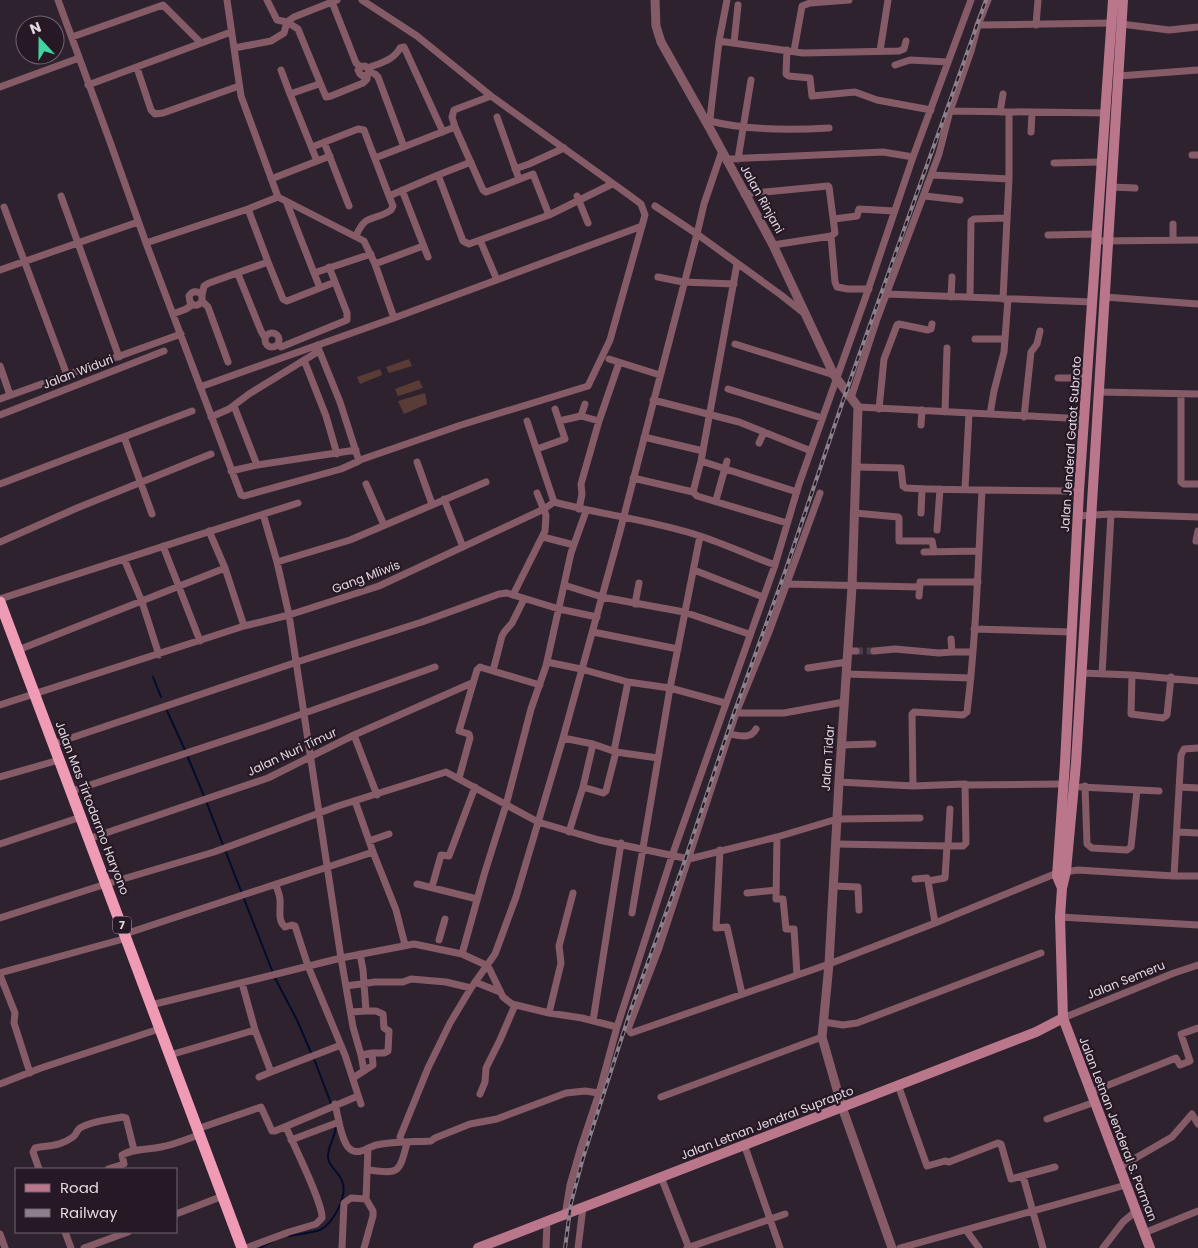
<svg xmlns="http://www.w3.org/2000/svg" width="1198" height="1248" font-family="Poppins,sans-serif">
<rect width="100%" height="100%" fill="#2f222f"/>
<path fill="#5a3c36" d="M409,359l3,7 -23,7 -3,-6z
M380,369l2,6 -22,9 -3,-7z
M419,380l4,8 -25,8 -3,-7z
M425,393l2,11 -23,10 -6,-13z"/>
<g fill="none" stroke-linecap="round" stroke-linejoin="round">
<path stroke="#020d2d" stroke-width="2" d="M153,677l8,20
M167,711l18,39
M187,755l17,41
M206,801l17,44
M225,850l48,123
M275,978l22,42 15,35
M314,1059l18,47
M289,1236c10,-2 22,-3 31,-6 14,-7 28,-35 22,-49 -3,-9 -13,-14 -14,-23 -1,-12 8,-21 8,-33
M260,1248l13,-7"/>
<path stroke="#4a3d4a" stroke-width="7" stroke-dasharray="7 3.5" stroke-linecap="butt" d="M856,651h18"/>
<path stroke="#855b67" stroke-width="7" d="M58,0l51,139 37,104 95,252 3,1 97,-27 18,-8 -19,-59 -23,-57
M227,0l14,96 37,101
M267,0l10,20 10,2 11,7 28,68 5,-1 32,-13 4,-4v-4
M332,2l24,61 5,4 4,-1 3,2 1,4 -2,3 -4,1 -3,-2 -2,-4 3,-3
M1121,24l48,6 29,-3
M978,25l133,-2
M1036,25l2,-25
M72,37l91,-32 38,38
M719,41l84,12 96,-2 5,-2 2,-8
M734,43l4,-38
M234,48l37,-7 13,-8 3,-11 7,-5 43,-17
M787,50l-1,24 3,2 21,2 2,18 43,-4 22,8 54,10
M794,51l8,-45 8,-3 39,-3
M880,51l8,-51
M895,65l15,-5 38,2
M137,68l14,42 4,4 8,-1 76,-27
M368,68c12,-5 26,-8 32,-20l4,-1 39,85
M281,70l9,24
M369,72l6,2 3,3 26,70
M1119,76l79,-6
M88,85l143,-53
M0,87l79,-29
M950,111l155,2
M1000,112l3,-18
M497,117l22,62
M710,121c34,9 84,9 119,7
M455,127l28,63 3,2 3,-1 44,-17 16,41
M709,127l10,-86 8,-41
M1031,132l1,-19
M324,142l25,64
M312,147l46,-18 6,1 25,66
M1192,155h6
M375,158l80,-31 -3,-10 2,-7 37,-14
M726,159l157,-7 30,5
M738,159l13,-79
M317,161l-27,-67 29,-10
M1054,163l47,-1
M515,169l14,-5 35,-16
M438,175l33,-13
M932,175l77,4
M271,179l59,-23
M1112,187l23,1
M402,190l26,67
M744,194l84,-8 1,1 6,46 -4,3 -58,9
M61,196l58,161
M577,196l11,27
M925,196l35,4
M286,201l28,72
M655,206l42,28 7,-30 18,-53
M4,207l63,168
M248,209l20,53
M834,219l23,-3 2,-7 35,2
M1173,224v16
M1048,235l49,-1
M356,236c10,-24 18,-14 35,-26l2,-4 -4,-10 49,-21 25,66 6,3 11,-4
M831,236l4,46 2,5 11,2h21
M1096,241l102,-1
M146,243l102,-34 30,-12 86,44 11,23 19,54
M375,264l48,-18
M0,270l138,-48
M238,274l23,57 4,7
M658,277l25,5 51,2
M497,280l-17,-40 69,-25 63,-31
M320,288l15,-6 -6,-15
M887,294l206,8
M202,295l2,-9 5,-3 59,-21 15,37 4,2 33,-13 -6,-15 57,-19
M951,297l1,-20
M970,297l1,-76 3,-2 32,-1
M1105,297l93,7
M1003,299l6,-120v-67
M202,301c-3,5 -8,6 -12,1l-1,-6c3,-5 8,-6 13,-1v6l6,6 20,55
M173,314l13,-5 6,-4
M265 340a7 7 0 1 1 14 0a7 7 0 1 1-14 0Z
M975,339h30
M735,344l99,31
M281,347l66,-27v-7l-12,-31
M609,359l51,16
M304,360l22,56 11,38
M0,366l10,29
M1058,378h30
M200,387l194,-69 248,-92
M728,389l94,29
M1098,392l100,2
M1181,394v88l3,2h14
M851,398l26,-79 62,-165 11,-43 21,-60 7,-26 10,-25
M0,399l181,-65
M653,400l86,22 72,29
M234,406l23,59 99,-15
M858,407l227,12
M879,409l5,-50 13,-34 2,-1 29,6 3,-1 1,-5
M945,412l2,-64
M990,414l4,-23 10,-39 4,-53
M0,415l164,-64
M581,416l18,5
M211,417l18,-8 20,-15 70,-43
M1024,417l7,-65 6,-8 3,-13
M527,421l27,81
M559,421l22,-5 4,-12
M921,425l1,-15
M124,437l28,77
M644,437l59,14
M759,443l5,-11
M537,449l28,-10 -10,-30
M360,460l101,-35 127,-39 22,-46 35,-125 -4,-11 -12,-9 -138,-99 -74,-60 -55,-36
M701,461l96,31
M417,462l15,42
M856,467l45,1 2,18 3,2c58,3 115,2 173,3
M231,471l26,-6
M633,478l60,14 4,4 90,27
M0,484l192,-73
M366,484l18,41
M965,489l4,-75
M693,492l8,-31 36,-197
M820,493l-51,139 -33,81 -77,235 -31,81 3,4 198,-69 106,-41 122,-50 21,-3 96,6 7,-121 3,-6 14,-1
M444,499l19,48
M716,500l11,-39
M579,509l3,-15 -1,-10 18,-63 20,-58
M855,513l43,4 1,1v23h33l2,10
M921,513l1,-24
M1078,516l33,-2 87,3
M937,530l3,-41
M209,531l16,37 19,58
M543,537l31,8
M1196,541l2,-10
M0,542l77,-34 134,-54
M163,546l37,95
M924,552l55,-1
M124,559l18,43 17,53
M277,562l73,-22 136,-58
M694,570l69,27
M786,584l134,3
M564,585l38,12 82,15 65,22
M513,595l32,-64 1,-16 -9,-22
M919,596l1,-14h58
M0,599l298,-96
M635,604l4,-21
M974,629l97,3
M593,632l85,17
M951,639l1,13h20
M18,650l207,-82
M848,651h8
M874,651l21,-2 44,4 13,-1
M547,662l34,7 47,13 42,6 55,15
M808,668l39,-6
M493,671l9,-35 3,-5 7,-8 12,-24
M1081,673l51,2 66,6
M846,674l125,4
M1102,674l9,-160
M1132,675l-1,39 32,4 4,-3 4,-38
M0,705l244,-79 45,-11 90,-29 165,-77 10,-7c48,13 98,18 146,34 25,8 50,20 75,29
M736,713h48l60,-11
M730,734c10,2 21,5 26,-5
M354,735l23,60
M563,738l30,6 23,8 42,6
M53,744l244,-82 125,-40 77,-28 8,-1 52,16 38,8
M842,745l31,-1
M614,751l14,-69
M0,777l59,-17
M459,778l11,-40 -1,-4 -10,-3 18,-61 3,-3 3,1 57,17
M839,782l74,4 52,-2 1,59 -3,3h-16
M965,785l97,-1
M913,786l-1,-72 2,-2 49,3 4,-3c9,-73 11,-147 15,-221
M1085,786l2,58 5,4 35,2 4,-3 6,-57
M583,787l20,6 3,-2 10,-39
M1081,787l78,4
M1179,787l19,1
M72,791l193,-64 170,-60
M569,832l14,-45 10,-43
M1177,832l21,1
M777,837l-1,62h7l3,30h8l3,46
M88,839l180,-61 86,-43 118,-52
M369,841l20,-7
M0,844l81,-27
M836,844l111,2 -2,32 -17,3 7,42
M948,846l2,-37
M720,850l-4,78 11,-1 15,67
M373,852l23,58 9,35
M1174,876h24
M915,879l12,-1 1,3
M276,884c1,6 4,11 4,16 1,10 -3,20 5,27l7,-2 3,1 13,40 37,89 16,49
M417,884l60,15
M834,886l24,1 1,23
M432,887l9,-32 8,1 26,-69
M747,893l29,-3
M632,913l38,-225 30,-152
M1060,917l138,8
M0,918l106,-34 108,-32 124,-46 108,-34 92,50 61,18 90,19 88,-22 60,-18 83,-1
M125,934l248,-82 -18,-51
M439,940l6,-21
M360,954l3,16 3,41h10l7,3 1,14 5,3 -1,20 -4,2h-12
M462,954l26,12 15,31 9,7 37,9 33,5 35,9
M0,973l127,-35
M0,975l15,38 -1,10 16,50
M475,982l25,10
M242,983l13,47 16,42 70,-27
M346,986l29,-4h28l8,-3 35,3 25,6
M151,1005l190,-47 -52,-343 -12,-53 -14,-48
M351,1012l15,-1
M549,1013l12,-50 -2,-17 14,-53
M1063,1018l111,-45 24,-8
M593,1021l28,-178
M824,1022l19,3 14,-2 184,-70
M170,1055l85,-25
M361,1055l3,16
M259,1077l12,-5
M353,1078l20,-13 -1,-12 -11,2 -8,-28 -12,-69 73,-14 48,10 22,-79 22,-70 25,-96 15,-43 25,-113 15,-42
M0,1084l41,-16 118,-39
M898,1085l29,81 18,-5 4,1 49,-19 3,1 10,35 44,-12
M1091,1092l85,-34 4,7 10,-4 -9,-27 17,-6
M480,1094l5,-12 1,-14 14,-28 15,-35
M661,1097l161,-60
M335,1104c3,11 6,38 15,45 9,7 18,-2 26,-4 18,-4 37,-3 55,-4l4,-3 35,-14 27,-5 69,-26 19,-2 14,2
M1047,1119l48,-17
M197,1129l64,-22 11,24h3l83,-35
M291,1140l48,-18
M401,1142l-1,-5 28,-69 22,-45 21,-35 24,-34 21,-57 47,-159 56,-203 78,-301 84,61 24,19
M744,1144l36,104
M1120,1167l52,-30 20,-23 6,10
M39,1169l-6,-17 2,-4c15,-3 24,-1 38,-11 4,-3 3,-6 7,-9 11,-7 29,-8 42,-11l4,1 8,32
M108,1169l16,-5 -2,-9c12,-7 25,-5 39,-8 13,-2 26,-8 38,-12
M369,1170c31,4 30,3 38,-27
M1023,1176l20,72
M661,1177l28,71
M176,1214l47,-18
M565,1215l5,-30 11,-38 18,-54 18,-66 55,-171 103,-291 24,-81 67,-188 47,-139 58,-157
M966,1230l13,18
M65,1232l6,16
M1144,1233l54,-22
M0,1234l5,14
M84,1248l44,-16
M246,1248l43,-16 27,-8 6,-6c1,-15 -29,-74 -36,-91
M342,1248l2,-45 7,-5 15,1 2,-51
M364,1248l9,-32v-5l-7,-12
M546,1248l1,-26
M578,1248l5,-41
M687,1248l98,-34
M900,1248l226,-63
M1103,1248l20,-26 13,-11"/>
<path stroke="#855b67" stroke-width="9" d="M655,0l1,26 5,16 48,85 64,118 61,130 24,32 -6,180 -13,195 -10,182 -7,73 20,70 50,141"/>
<path stroke="#ba778c" stroke-width="10" d="M1123,0l-47,763 -10,108 -4,17 -2,29 3,101 87,230
M1062,888l-5,-12 8,-113 14,-272 34,-491
M478,1248l558,-216 27,-14"/>
<path stroke="#ef9bb5" stroke-width="11" d="M0,602l242,646"/>
<g stroke="#8b808b" stroke-width="4">
<path id="rail" d="M565,1248l6,-45 12,-45 48,-149 52,-143 50,-150 52,-144 61,-180 140,-392"/>
</g>
<use href="#rail" stroke="#261825" stroke-width="2" stroke-dasharray="5.5" stroke-linecap="butt"/>
</g>
<g text-anchor="middle" stroke-width="4.5" stroke-linejoin="round" paint-order="stroke">
<rect fill="#261825" stroke="#a99ea8" stroke-width="1" x="113" y="916.5" width="18" height="17" rx="4"/>
<g font-size="11" font-weight="bold" fill="#e1d8e0">
<text x="122" y="929">7</text>
</g>
<g font-size="12" fill="#e1d8e0" stroke="#261825">
<text transform="translate(762 199) rotate(61)" y="4">Jalan Rinjani</text>
<text transform="translate(78 372) rotate(-21)" y="4">Jalan Widuri</text>
<text transform="translate(1071 444) rotate(-86)" y="4">Jalan Jenderal Gatot Subroto</text>
<text transform="translate(366 577) rotate(-21)" y="4">Gang Mliwis</text>
<text transform="translate(292 752) rotate(-25)" y="4">Jalan Nuri Timur</text>
<text transform="translate(828 758) rotate(-86)" y="4">Jalan Tidar</text>
<text transform="translate(92 808) rotate(69)" y="4">Jalan Mas Tirtodarmo Haryono</text>
<text transform="translate(1126 980) rotate(-22)" y="4">Jalan Semeru</text>
<text transform="translate(767 1123) rotate(-21)" y="4">Jalan Letnan Jendral Suprapto</text>
<text transform="translate(1118 1129) rotate(69)" y="4">Jalan Letnan Jenderal S. Parman</text>
</g>
</g>
<rect x="15" y="1168" width="162" height="65" fill="#261825" stroke="#716570"/>
<rect x="25" y="1184" width="25" height="8" fill="#ba778c" stroke="#716570"/>
<text x="60" y="1193" font-size="15" fill="#e1d8e0">Road</text>
<rect x="25" y="1209" width="25" height="8" fill="#8b808b" stroke="#716570"/>
<text x="60" y="1218" font-size="15" fill="#e1d8e0">Railway</text>
<g transform="translate(40 40) rotate(339)"><circle r="24" fill="#261825" stroke="#716570"/>
<path d="M0-4L9 19L0 12L-9 19Z" fill="#41d4a1"/>
<text y="-8" font-size="14" font-weight="bold" text-anchor="middle" fill="#e1d8e0">N</text>
</g>
</svg>
